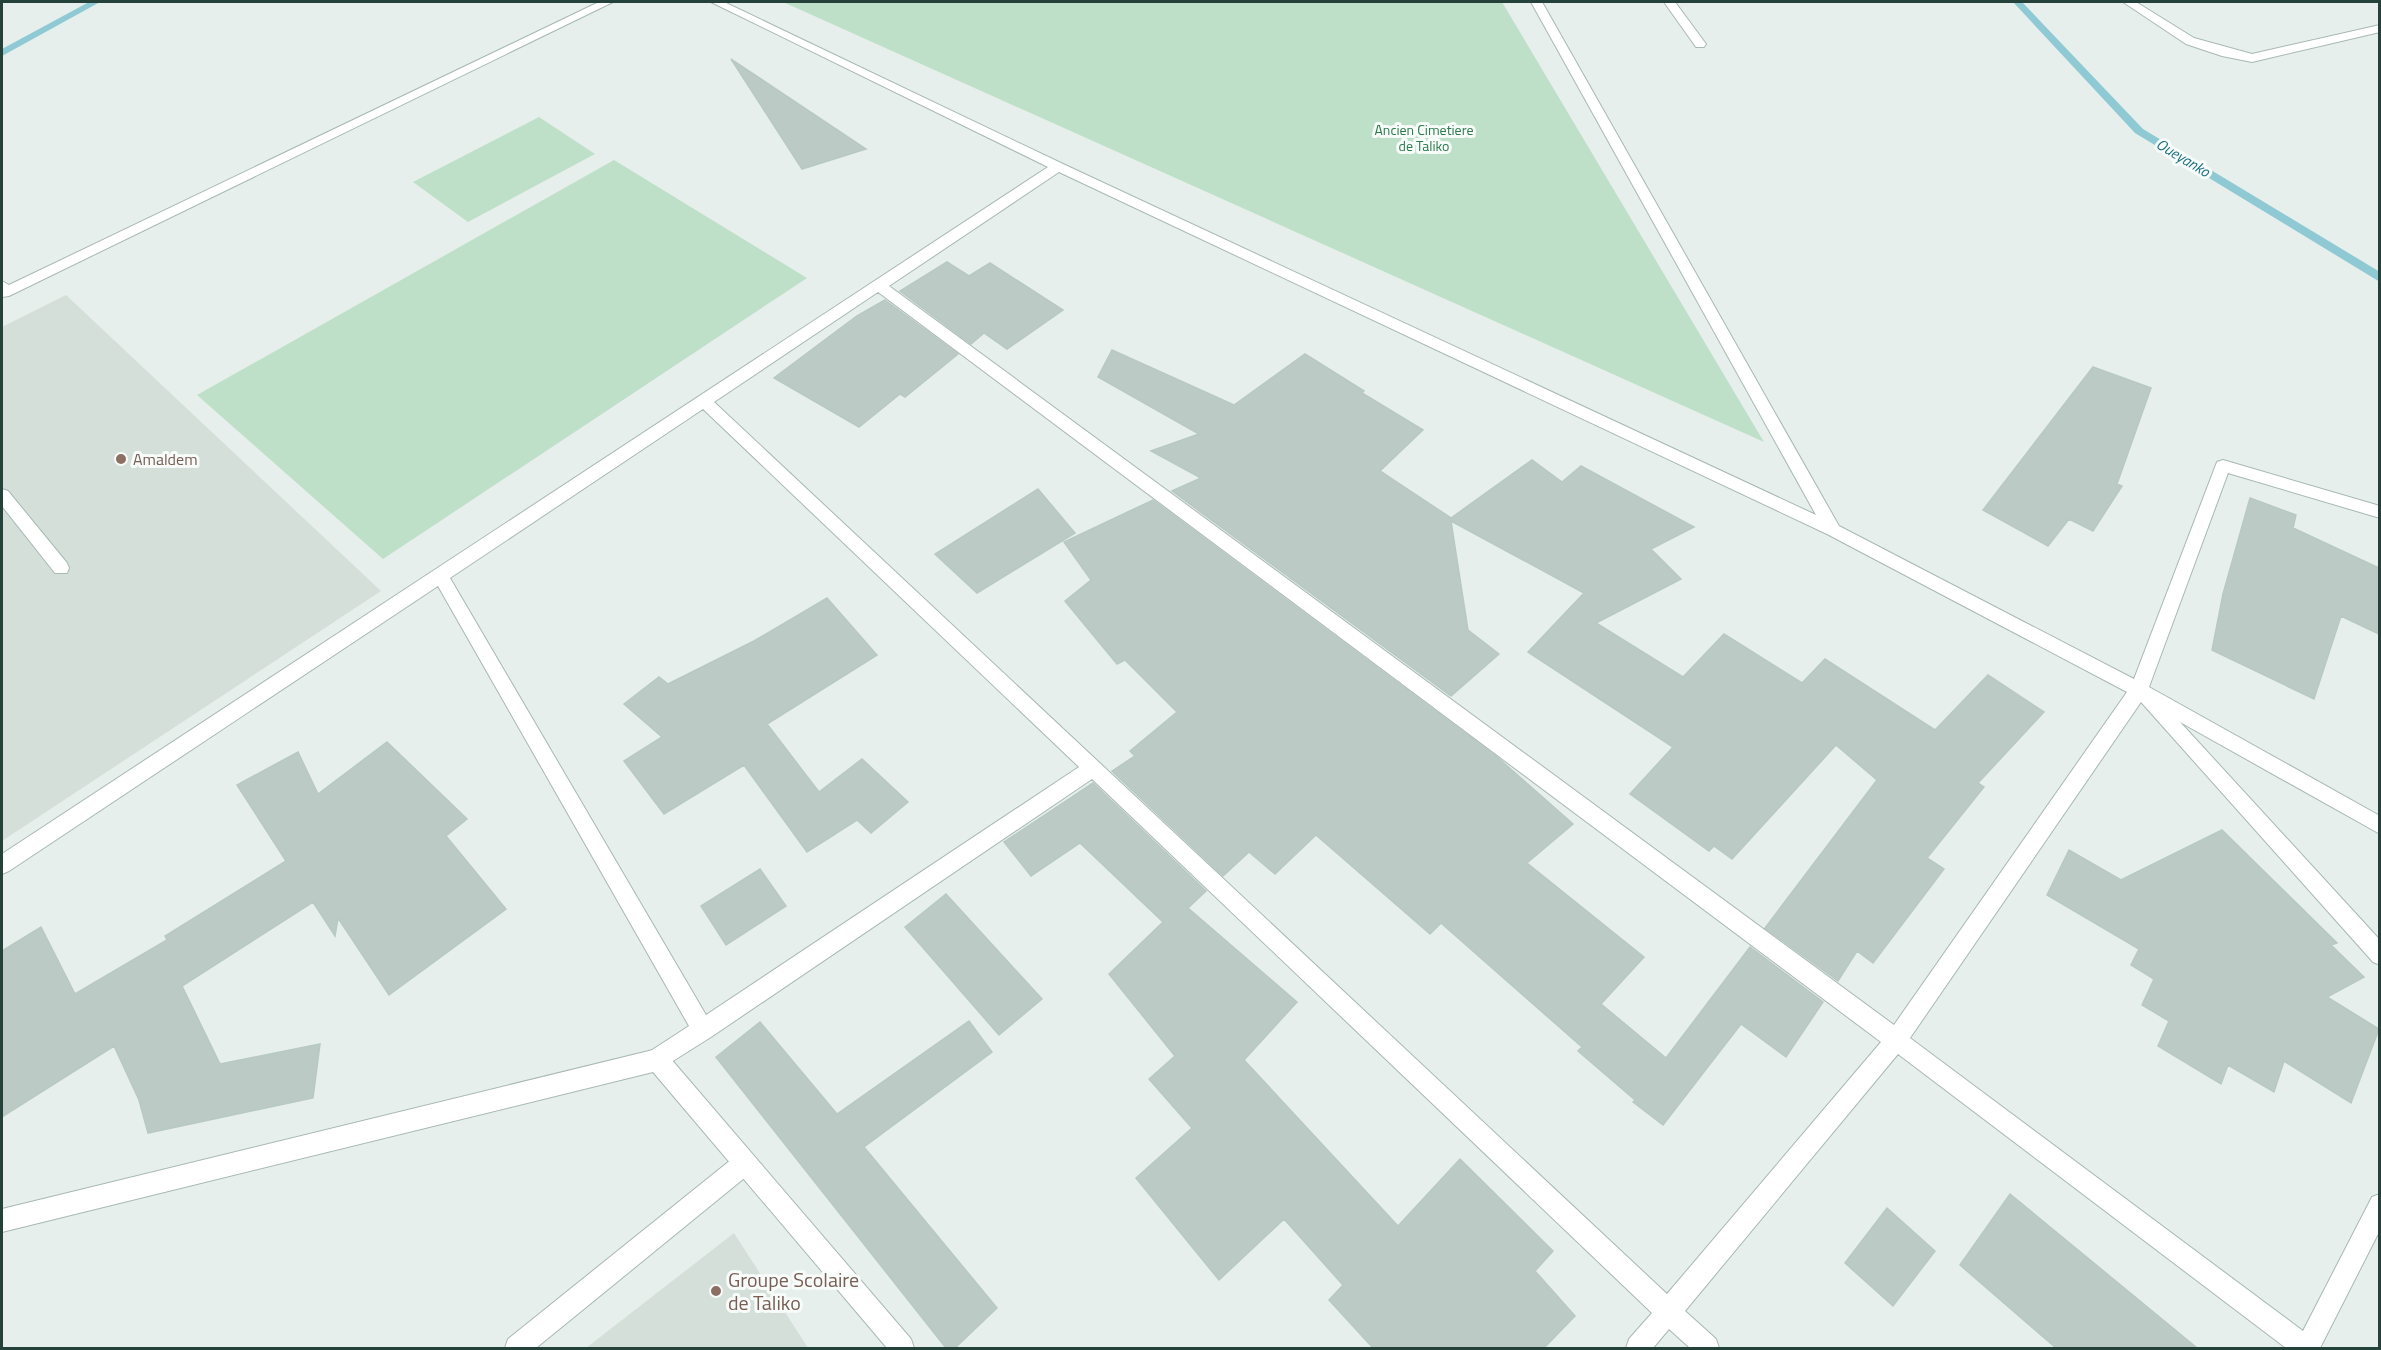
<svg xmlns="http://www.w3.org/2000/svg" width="2381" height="1350" font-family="'Titillium Web',sans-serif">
<rect width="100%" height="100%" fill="#e6efeb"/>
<path fill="#d4dfda" d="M66,295l315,296 -379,250v-514z
M734,1233l74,115h-222z"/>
<path fill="#bfe0c8" d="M783,2h719l262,440z
M539,117l56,37 -127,68 -55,-40z
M614,160l193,118 -424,281 -186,-164z"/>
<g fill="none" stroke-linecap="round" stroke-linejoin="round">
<path fill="#8ec9d4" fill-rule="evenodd" d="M89,2h11l-98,54v-7z
M2013,2h9l121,127 237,143v10l-245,-149z"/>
</g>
<path fill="#bbcac4" stroke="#b8c9c2" stroke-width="1.5" d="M731,59l135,90 -64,20z
M947,262l22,14 21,-13 73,47 -56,39 -23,-16 -13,11 -71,-53z
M885,300l73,54 -53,43 -5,-3 -41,33 -85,-49 83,-62z
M1112,350l122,55 71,-51 59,37 -2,2 61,37 -43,41 71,47 81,-58 30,22 19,-16 113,61 -43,22 30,30 -85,44 87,54 41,-43 78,49 23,-24 110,71 53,-55 56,37 -66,71 6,4 -57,71 17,11 -71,94 -16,-12 -19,30 -73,-53 112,-148 -41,-35 -104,114 -18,-13 -5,5 -79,-57 43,-47 -145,-95 56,-59 -133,-72 17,109 31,24 -48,42 -279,-205 29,-13 -50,-27 48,-17 -101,-57z
M2093,367l58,21 -34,96 5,2 -29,45 -24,-12 -21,27 -65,-36z
M1038,489l37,44 -98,60 -42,-39z
M2250,498l46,17 -3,13 86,40v66l-38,-18 -27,83 -102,-49 11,-56z
M1153,500l344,257 76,67 -46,39 117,94 -43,47 65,54 84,-111 73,55 -37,55 -45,-33 -78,101 -30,-23 2,-2 -57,-49 4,-4 -141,-124 -11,11 -114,-99 -41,39 -26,-22 -26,24 -111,-105 23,-15 -5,-5 47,-39 -52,-52 -8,4 -52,-63 26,-21 -27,-38z
M827,598l50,57 -110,69 52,68 43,-33 46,43 -37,31 -14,-13 -50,32 -63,-87 -80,49 -40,-53 38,-24 -38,-33 35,-27 9,7 86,-43z
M387,742l80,77 -21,17 60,73 -117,86 -51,-77 -3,18 -22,-34 -131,84 38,78 100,-20 -7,54 -165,35 -9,-33 -25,-54 -112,71v-166l39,-24 34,67 92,-54 -2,-4 121,-75 -49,-76 61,-33 20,42z
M1093,783l113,108 -18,17 109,94 -53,58 154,166 62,-67 93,92 -18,20 40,45 -31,32h-171l-44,-48 14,-15 -59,-66 -65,61 -83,-102 56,-50 -43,-49 26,-23 -66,-82 54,-52 -83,-79 -49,33 -27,-34z
M2222,830l115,113 -6,2 33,32 -37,20 52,32 -28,74 -67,-42 -10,31 -46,-27 -7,19 -63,-38 11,-25 -27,-16 12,-26 -23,-14 8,-16 -92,-54 22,-45 52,30z
M760,869l26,37 -60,39 -25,-39z
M946,894l96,105 -43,36 -94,-108z
M969,1021l23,31 -128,95 133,161 -42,40h-9l-230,-291 44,-35 77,92z
M2010,1194l187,154h-141l-96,-83z
M1887,1208l48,43 -42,55 -48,-43z"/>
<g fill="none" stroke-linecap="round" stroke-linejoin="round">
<g stroke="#a8b8b2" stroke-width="2">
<path id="service" d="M2,489l6,2 59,72 2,5 -2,5h-12l-53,-67z"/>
</g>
<g stroke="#a8b8b2" stroke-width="2">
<path id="minor" d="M599,2h14l-604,294 -7,1v-16l7,4z
M711,2h13l339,162 753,351 -285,-513h11l297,524 295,153 83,-217 6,-2 157,46v12l-152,-45 -79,214 231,129v18l-200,-112 200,218v25l-7,-3 -232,-260 -231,336 393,293 69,-134 8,-3v36l-60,118h-34l-388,-294 -213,257 31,28 3,9h-29l-21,-19 -16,19h-27l3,-9 23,-26 -560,-534 -381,258 -54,34 -8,-3 -3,-8 3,-8 40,-26 -251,-440 -429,285 -7,3v-20l1046,-687zM1059,172l768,362 300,158 -233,333 -1005,-739zM878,292l1003,750 -214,252 -953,-892zM703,409l376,358 -373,248 -256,-437z
M1664,2h11l31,42 -2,3h-8z
M2123,2h13l58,36 58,16 128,-29v7l-128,30 -30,-6 -36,-12z
M745,1152l8,3 3,8 -3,8 -217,177h-31l3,-9 229,-184z"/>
</g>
<g stroke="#a8b8b2" stroke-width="2">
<path id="tertiary" d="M657,1049l8,3 246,287 3,9h-27l-234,-276 -651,160v-23z"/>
</g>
<use href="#service" fill="#fff" fill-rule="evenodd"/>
<use href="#minor" fill="#fff" fill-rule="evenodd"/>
<use href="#tertiary" fill="#fff" fill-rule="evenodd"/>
</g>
<g fill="#8d6e63" stroke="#f7fbf9" stroke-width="2">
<circle cx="121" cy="459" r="6"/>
<circle cx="716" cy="1291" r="6"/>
</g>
<g text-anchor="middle" stroke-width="6" stroke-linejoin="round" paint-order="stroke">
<g font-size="14" fill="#2d7a4b" stroke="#f7fbf9">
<text x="1424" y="135">Ancien Cimetiere<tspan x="1424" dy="16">de Taliko</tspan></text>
</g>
<g font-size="15" font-style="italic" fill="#1c6f80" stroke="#f7fbf9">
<text transform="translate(2183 158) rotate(31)" y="5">Oueyanko</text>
</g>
<g font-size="16" fill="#785e54" stroke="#f7fbf9" text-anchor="start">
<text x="133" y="465">Amaldem</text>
</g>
<g font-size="20" fill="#785e54" stroke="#f7fbf9" text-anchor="start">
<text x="728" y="1287">Groupe Scolaire<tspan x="728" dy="23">de Taliko</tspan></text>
</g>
</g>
<rect width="2381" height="1350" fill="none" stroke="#24423a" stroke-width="6"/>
</svg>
